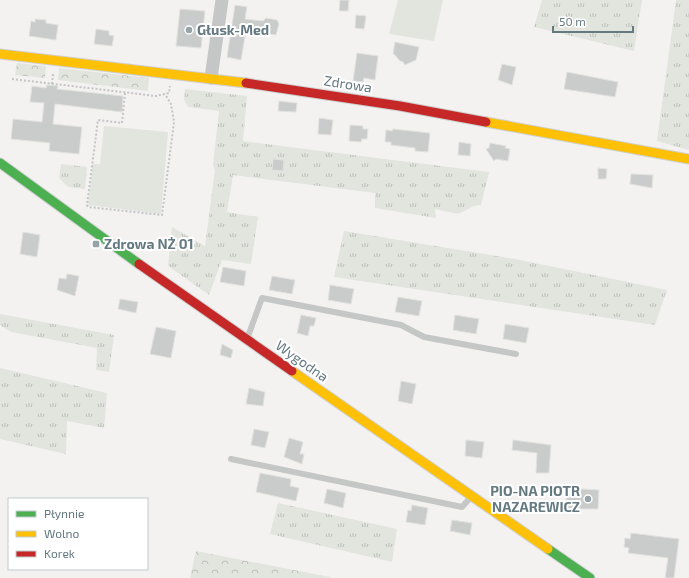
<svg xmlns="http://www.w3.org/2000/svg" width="689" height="578" font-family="'Exo 2',sans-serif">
<defs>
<pattern id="grass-tufts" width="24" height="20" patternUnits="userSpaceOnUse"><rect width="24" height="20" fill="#e2e4de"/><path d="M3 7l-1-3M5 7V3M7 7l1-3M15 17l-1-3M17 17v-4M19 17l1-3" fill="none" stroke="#bbbeb9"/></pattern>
<pattern id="forest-crowns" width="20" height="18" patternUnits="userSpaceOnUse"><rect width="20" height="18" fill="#e2e4de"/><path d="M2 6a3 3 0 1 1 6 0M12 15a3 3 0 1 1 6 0" fill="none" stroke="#bbbeb9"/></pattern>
</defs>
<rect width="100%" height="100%" fill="#f3f2f1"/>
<path fill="url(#grass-tufts)" d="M542,0h100l-8,51 -100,-24z
M676,0h13v150l-32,-9z
M185,89l62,7 -4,45 246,31 -8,33 -7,1 -16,8 -23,-5 1,9 -61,-10v-15l-142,-18 -6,37 31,5 -7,47 -29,-4 -13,35 -41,-29 4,-39 33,19 10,-76 -2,-5 6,-54 -31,-4 -4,-7z
M61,164l26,3 -2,22 -17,-2 -9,-9z
M344,231l171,28 152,31 -12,35 -321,-48z
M0,314l114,21 -5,37 -13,-2 1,-22 -86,-16 -11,-7z
M0,368l107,25 -3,35 -37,-7 -1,33 -66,-15z
M278,503l119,26 -5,33 -122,-28z"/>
<path fill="url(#forest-crowns)" d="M17,63l29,3 -1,12 -30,-3z
M59,68l90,10 -1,13 -90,-11z
M196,551l134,26v1h-140z"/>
<path fill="#e2e4de" d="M398,0h45l-9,41 -45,-7z
M104,126l64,6 -7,82 -73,-9 5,-41h7z"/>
<path fill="#cacccc" stroke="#e2e2e0" d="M340,0h9l-1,11h-9z
M235,5l12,2 -2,12 18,2 3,-3 11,2 2,4 -3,11 -30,-4 -5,29 -14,-3z
M180,9l25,2 -4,37 -25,-2z
M356,15l10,1 -2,13 -9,-1z
M35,19l11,1v3l12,2 -2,15 -27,-4 2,-15 4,1z
M96,29l13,2v4l5,1 -2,10 -18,-2z
M395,42l24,5 -3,13 -11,5 -2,-3 -3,-1 -5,-6 -2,-1z
M357,53l21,3 -3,24 -11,-2 -1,4 -10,-1z
M502,64l14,3 -4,18 -14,-5z
M567,72l51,10 -3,15 -51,-8z
M47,85l11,1 -1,3 66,7 -1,16 -67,-8 -2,20 29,3 -3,27 -30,-3 1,-8 -39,-4 2,-20 29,3 2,-19 -14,-1 2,-16 14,2z
M279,101l18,2 -1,9 -18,-1z
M319,118l14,2 -2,15 -13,-1z
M350,125l13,1v3h5l-1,10h-5l-1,3 -12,-1z
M393,129l37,4 -2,19 -13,-1v-3l-24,-3v-3h-6l1,-12 6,1z
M459,142l12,2 -1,12 -12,-1z
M490,143l16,3 -1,2 5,1 -2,12 -12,-2 -2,2 -8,-12 3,-1z
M273,159l11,1 -1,11 -11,-1z
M598,168l9,1 -1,10h-8z
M631,174l22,1 -1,13 -22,-4z
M23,232l17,3 -3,22 -17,-3z
M223,267l23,4 -2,15 -24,-4z
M67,274l12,2 -4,20 -18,-6 2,-12 7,1z
M272,276l23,4 -3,14 -23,-4z
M330,285l24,4 -3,15 -23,-4z
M398,297l24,4 -3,15 -24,-4z
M120,299l18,3 -2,11 -18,-4z
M301,315l15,3 -2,8h-4l-2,10 -11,-3z
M455,315l24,4 -3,15 -23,-4z
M505,324l24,4 -3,15 -23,-4z
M156,327l20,4 -5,27 -21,-4z
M222,344l11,6 -2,8 -11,-3z
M401,381l15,3 -4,20 -14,-3z
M249,388l16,4 -2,14 -17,-2z
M254,429l15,3 -4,16 -14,-3z
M289,438l14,4 -3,12h4l-2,10 -18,-7z
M466,440l18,2 -2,16 -17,-2z
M513,440l38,5 -2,28h-13l1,-20 -25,-3z
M260,473l31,6 -1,7 9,2 -3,13 -40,-9z
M567,488l32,2 -1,19h-32z
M327,489l19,4 -3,15 -19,-5z
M412,505l16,3 -3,17 -19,-3 2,-12 3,1z
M452,520l20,3 -2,12 -20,-4z
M631,533l48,6 -5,39h-9l3,-20 -40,-5 1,-5 -5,-1 1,-9 5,1z"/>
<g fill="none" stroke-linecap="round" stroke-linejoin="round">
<g stroke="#cecfcf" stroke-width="11">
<path id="fast" d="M0,163l139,101
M548,549l42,29"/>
</g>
<g stroke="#cecfcf" stroke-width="11">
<path id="slow" d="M0,54l246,29
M486,122l203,37
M292,371l256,178"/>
</g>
<g stroke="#cecfcf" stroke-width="11">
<path id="jam" d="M246,83l154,23 86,16
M139,264l153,107"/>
</g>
<path stroke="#c3c4c5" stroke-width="2" stroke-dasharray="2 2" stroke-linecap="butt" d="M12,79l144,17 13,-3 1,-7
M52,84l1,-10
M125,93l-3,30 -24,-3 -11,85 1,2 74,8 12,-93 -3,-18 -6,-10"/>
<path stroke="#c5c7c6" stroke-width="6" d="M247,339l15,-41 139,27 23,12 92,17
M231,459l231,48 9,-10"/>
<path stroke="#c5c7c6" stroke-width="13" d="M211,78l11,-78"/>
<use href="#fast" stroke="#4caf50" stroke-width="9"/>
<use href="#slow" stroke="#ffc107" stroke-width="9"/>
<use href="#jam" stroke="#c62828" stroke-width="9"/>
</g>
<g fill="#96a3a8" stroke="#fff" stroke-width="1.5">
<circle cx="189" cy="30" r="4"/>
<rect x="92" y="240" width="8" height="8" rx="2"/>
<circle cx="588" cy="499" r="4"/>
</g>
<g text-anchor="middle" stroke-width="4" stroke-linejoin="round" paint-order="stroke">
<g font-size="14" font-weight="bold" fill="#647980" stroke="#fff" text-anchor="start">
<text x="197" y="35">Głusk-Med</text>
<text x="104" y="249">Zdrowa NŻ 01</text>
<text x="580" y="496" text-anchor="end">PIO-NA PIOTR<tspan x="580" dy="16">NAZAREWICZ</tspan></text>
</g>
<g font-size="14" fill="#647980" stroke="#fff">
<text transform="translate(348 84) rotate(9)" y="5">Zdrowa</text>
<text transform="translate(302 361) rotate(35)" y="5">Wygodna</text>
</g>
</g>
<rect x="8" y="498" width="140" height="72" fill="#ffffff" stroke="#c1c9cc"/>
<rect x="16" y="511" width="20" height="6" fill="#4caf50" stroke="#c1c9cc"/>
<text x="44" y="518" font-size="12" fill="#647980">Płynnie</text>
<rect x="16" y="531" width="20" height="6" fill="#ffc107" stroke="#c1c9cc"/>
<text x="44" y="538" font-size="12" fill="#647980">Wolno</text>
<rect x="16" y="551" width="20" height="6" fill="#c62828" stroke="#c1c9cc"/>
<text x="44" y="558" font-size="12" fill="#647980">Korek</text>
<path d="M553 26v6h80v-6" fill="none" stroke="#647980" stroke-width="2"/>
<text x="559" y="26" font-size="12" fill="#647980" stroke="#ffffff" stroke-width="3" paint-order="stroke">50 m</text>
</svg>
